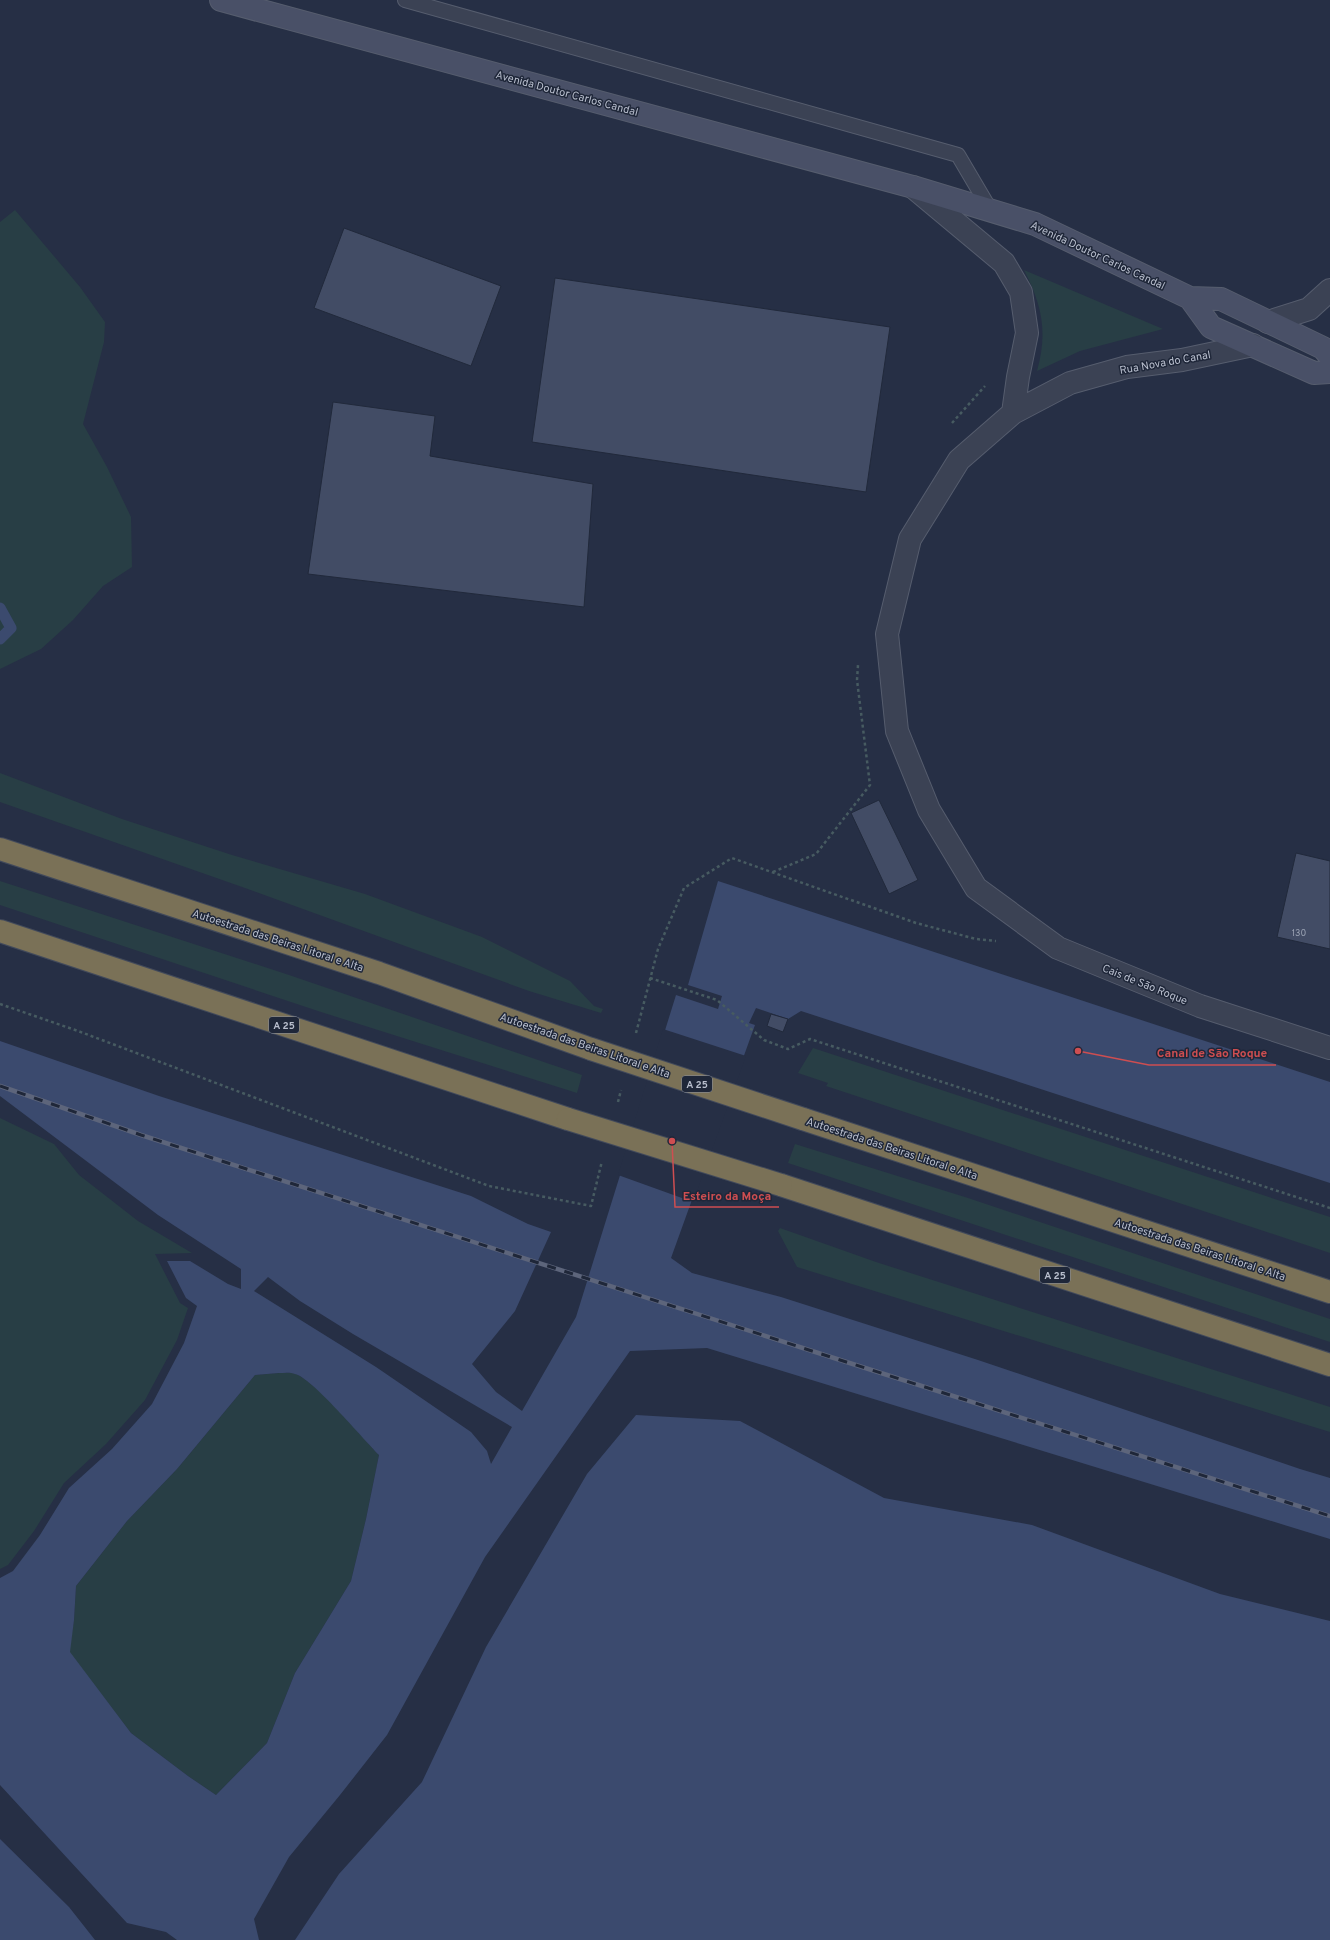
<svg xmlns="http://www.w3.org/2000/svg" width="1330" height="1940" font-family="Overpass,sans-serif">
<rect width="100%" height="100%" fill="#262f45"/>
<path fill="#283e45" d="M15,210l65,77 25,35 -1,20 -21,82 24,43 24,50 1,50 -29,19 -30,34 -32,29 -41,20v-447z
M1024,270l139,59 -83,22 -43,20c11,-39 5,-66 -13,-101z
M0,773l122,46 110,36 133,39 117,43 88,44 24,25 9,3 -2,4 -72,-22 -284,-103 -245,-86z
M0,881l289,94 293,100 -5,18 -256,-81 -321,-107z
M813,1048l517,169v36l-504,-167 2,-3 -30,-10z
M0,1118l54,26 25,31 59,46 54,32 -37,1 25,49 8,5 -11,32 -32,60 -39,44 -42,39 -30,48 -26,34 -8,4z
M795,1144l173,54 362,121v23l-542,-179z
M780,1228l96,34 454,145v25l-533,-165 -19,-36z
M279,1373c6,0 14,-1 19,2 26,15 59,57 81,80l-13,64 -15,62 -56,92 -28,70 -51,52 -28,-19 -57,-43 -62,-81 5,-32 2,-34 51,-65 50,-52 78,-94z"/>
<path fill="#3b4a6e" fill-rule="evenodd" d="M718,881l612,201v101l-529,-172 -13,8 -32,-11 -7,15 6,2 -84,233 21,15 89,24 197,63 322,109 30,9v61l-623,-191 -77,3 -145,206 -98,178 -47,60 -51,62 -35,62 5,21h-82l-11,-8 -39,-9 -127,-138v-207l13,-7 27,-36 29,-47 43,-39 40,-45 32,-61 13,-37 -11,-8 -19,-37h23l38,23 13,5v-20l-83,-54 -158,-119v-55l159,55 312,100 57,28 23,8 -36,79 -43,53 24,28 26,19 54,-94 100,-322 42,14 4,-13 -34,-11zM268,1277l32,24 53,33 159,93 -21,37 -4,-13 -16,-19 -95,-65 -122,-76zM279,1373c5,0 11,-1 16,1 16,3 69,66 84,81l-13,64 -15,62 -56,92 -28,70 -51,52 -28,-19 -57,-43 -61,-81 4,-32 2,-34 51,-65 50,-52 78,-94z
M636,1415l104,6 144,77 148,27 188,69 110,27v319h-1035l44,-66 83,-92 64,-135 101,-173z
M0,1839l69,68 26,33h-95z"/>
<path fill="#262f45" d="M663,1029l83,27 -53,146 -75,-27z"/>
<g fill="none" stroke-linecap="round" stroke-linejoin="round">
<path stroke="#3b4a6e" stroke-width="11" d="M0,608l11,20 -11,11"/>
</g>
<path fill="#424c65" stroke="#21293b" d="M344,228l157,58 -30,80 -157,-58z
M555,278l335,49 -24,165 -334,-50z
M333,402l102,14 -5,40 163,28 -9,123 -276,-33z
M879,800l39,80 -29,14 -38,-81z
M1296,853l34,8v88l-53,-12z
M771,1014l17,5 -5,13 -16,-6z"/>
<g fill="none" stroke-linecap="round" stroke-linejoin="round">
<g stroke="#565d6e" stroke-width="16">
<path id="lane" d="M405,0l553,155 33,56"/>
</g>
<g stroke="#565d6e" stroke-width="24">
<path id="street" d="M913,187l91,76 17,29 6,41 -9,44 -5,36
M1268,322l41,-13 21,-19
M1253,345l-71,15 -55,7 -57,16 -57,30 -54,47 -49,79 -23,95 10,97 32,79 47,78 82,60 142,58 130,42"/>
</g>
<g stroke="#565d6e" stroke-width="24">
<path id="secondary" d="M221,0l692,187 122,37 155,74 31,1 102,49 7,8
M1190,298l21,29 103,46 16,-1"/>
</g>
<g stroke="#424a5b" stroke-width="24">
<path id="highway" d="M0,849l379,124 212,76
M0,931l568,188
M803,1119l527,173
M781,1185l549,180"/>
</g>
<path stroke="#475b61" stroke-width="2.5" stroke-dasharray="3 3" stroke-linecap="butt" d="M952,423l33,-37
M773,872l43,-18 54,-69 -13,-105 1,-15
M650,978l67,22 47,40 24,9 22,-10 520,169
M0,1004l78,27 411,155 102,20 11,-45
M636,1033l22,-84 26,-61 48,-30 184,65 60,16 20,2
M618,1102l3,-12"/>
<use href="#lane" stroke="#3b4254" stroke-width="14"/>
<use href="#street" stroke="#3b4254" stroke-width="22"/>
<use href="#secondary" stroke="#495067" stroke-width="22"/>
<use href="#highway" stroke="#7a7157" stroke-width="22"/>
<g stroke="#5d657b" stroke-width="4.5">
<path id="rail" d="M0,1086l141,49 696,224 493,157"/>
</g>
<use href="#rail" stroke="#1f2739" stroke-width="3" stroke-dasharray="9" stroke-linecap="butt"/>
<g stroke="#424a5b" stroke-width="24" stroke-linecap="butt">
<path id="highway-bridge" d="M591,1049l212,70
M568,1119l213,66"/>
</g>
<use href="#highway-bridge" stroke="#7a7157" stroke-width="22"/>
</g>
<g text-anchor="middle" stroke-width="3" stroke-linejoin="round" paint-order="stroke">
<g font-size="9" fill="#9aa2b3">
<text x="1299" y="936">130</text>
</g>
<g fill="#1f2739" stroke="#8a91a1" stroke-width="1">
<rect x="269" y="1017" width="30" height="16" rx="3"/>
<rect x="682" y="1076" width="30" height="16" rx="3"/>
<rect x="1040" y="1267" width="30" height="16" rx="3"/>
</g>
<g font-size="10" font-weight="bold" fill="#b8becd">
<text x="284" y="1029">A 25</text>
<text x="697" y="1088">A 25</text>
<text x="1055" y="1279">A 25</text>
</g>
<g font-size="11" fill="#b8becd" stroke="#1f2739">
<text transform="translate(567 93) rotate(15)" y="4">Avenida Doutor Carlos Candal</text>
<text transform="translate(1098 255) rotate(25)" y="4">Avenida Doutor Carlos Candal</text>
<text transform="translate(1165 362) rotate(-10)" y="4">Rua Nova do Canal</text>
<text transform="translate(278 940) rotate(18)" y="4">Autoestrada das Beiras Litoral e Alta</text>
<text transform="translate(1145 984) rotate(22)" y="4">Cais de São Roque</text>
<text transform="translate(585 1045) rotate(19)" y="4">Autoestrada das Beiras Litoral e Alta</text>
<text transform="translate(892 1148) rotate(18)" y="4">Autoestrada das Beiras Litoral e Alta</text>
<text transform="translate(1200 1249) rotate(18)" y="4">Autoestrada das Beiras Litoral e Alta</text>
</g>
</g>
<path fill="none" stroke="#ce4e51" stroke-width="1.5" d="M1078 1051L1149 1065H1276M672 1141L675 1207H779"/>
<g fill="#ce4e51" stroke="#1f2739" stroke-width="1.5">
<circle cx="1078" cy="1051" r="4"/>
<circle cx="672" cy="1141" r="4"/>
</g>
<g font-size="12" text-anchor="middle" font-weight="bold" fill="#ce4e51" stroke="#1f2739" stroke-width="3" stroke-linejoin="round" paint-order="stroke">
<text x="1212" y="1057">Canal de São Roque</text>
<text x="727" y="1200">Esteiro da Moça</text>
</g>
</svg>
